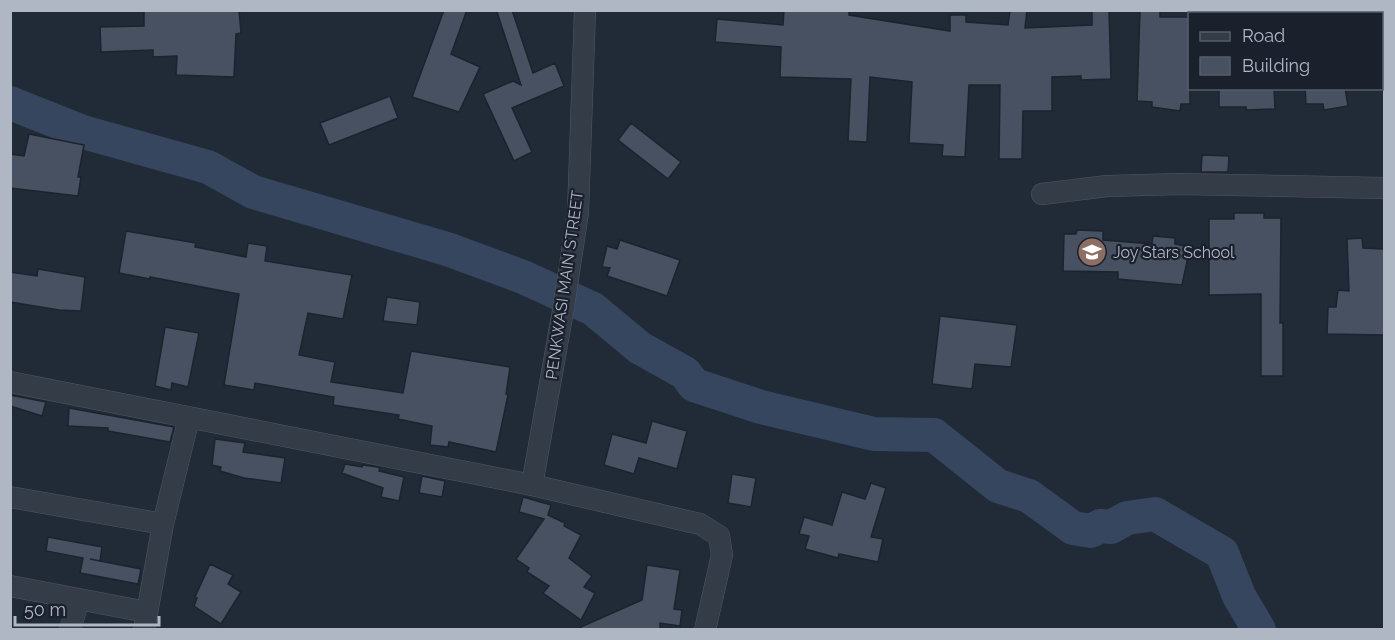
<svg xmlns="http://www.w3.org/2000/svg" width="1395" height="640" font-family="Raleway,sans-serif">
<rect width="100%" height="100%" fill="#212a37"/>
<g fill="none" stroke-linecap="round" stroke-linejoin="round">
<path stroke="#35465e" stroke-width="34" d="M10,103l73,29 125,35 45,25 194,57 76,28 70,32 47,39 45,25 9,12 67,22 113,27 60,1 64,51 31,10 44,32 18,3 9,-5 11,1 16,-9 28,-4 67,39 17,43 20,34"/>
</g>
<path fill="#475161" stroke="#1c232e" stroke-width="1.5" d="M144,10h95l2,23 -5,1 -2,43 -58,-2 1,-19 -24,1v-7l-52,2 -1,-25 44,-1z
M444,10h23l-16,44 29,13 -21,45 -47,-15z
M502,10h10l21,63 22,-10 9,23 -52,22 20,44 -18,9 -31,-67 30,-13 8,4 -24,-73z
M784,10h65v5l101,16v-16h16v7l42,3 2,-15h17l-2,18 67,-3v-15h17l2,69 -30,1v-4l-29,1v34h-29l-1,48h-23l1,-74h-31l-4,72 -23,-1 1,-11 -34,-2 3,-61 -42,-5 -3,65 -19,-1 3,-62 -71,-2 1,-30 -66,-5 2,-23 66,6z
M1140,10h20v7h30v87h-9l-1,7 -28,-4v-5l-15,-1z
M1219,88h55l1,21 -29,1v-3h-27z
M1305,88h40l3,18 -24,4 -1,-6h-17z
M390,96l8,22 -69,27 -9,-22z
M631,123l50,39 -13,17 -50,-39z
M29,134l55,11 -6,32h3l-3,19 -68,-8v-34l14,2z
M1202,155l27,1 -1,16h-27z
M1234,213h30v5h17l-1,105h3v53h-22v-82l-52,1v-76h25z
M1077,230l26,1v9l49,4 1,-8 22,2v6l15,3 -8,38 -64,-6v-7l-55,-1 1,-37h12z
M126,231l70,12 -1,4 51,10 2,-14 19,3 -2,15 87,14 -9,44 -35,-6 -9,42 36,7 -4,20 72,11 8,-42 99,16 -4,27 2,1 -12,57 -47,-10 -1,5 -18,-2 2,-19 -34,-7 1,-4 -66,-10 1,-8 -79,-14 -1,7 -30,-5 15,-91 -89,-17v2l-31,-6z
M1362,238l1,10 21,1v86l-57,-1 1,-27h8l2,-17 11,1 -2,-52z
M620,240l60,20 -13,36 -60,-20 3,-8 -8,-1 5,-21 10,3z
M38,269l47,8 -4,34 -22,-1 -49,-8v-30l27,4z
M387,297l33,5 -3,23 -34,-4z
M940,316l77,9 -6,42 -36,-3 -3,25 -40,-5z
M165,327l34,6 -11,54 -16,-4 -1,7 -16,-4z
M10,395l36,7 -4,14 -32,-10z
M69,408l105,19 -4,15 -62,-11v-3l-40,-2z
M652,421l35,10 -10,38 -38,-11 -5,16 -30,-9 8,-31 34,9z
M215,439l30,4 -2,9 42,6 -4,25 -37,-5 -24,-7 1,-4 -9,-2z
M345,464l17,3 1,-2 14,2 3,1 -1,3 25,6 -5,24 -18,-4 2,-9 -41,-15z
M732,474l24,4 -5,29 -23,-4z
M422,476l23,5 -3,16 -23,-4z
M871,483l15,5 -15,49 12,2 -5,23 -39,-8 -1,4 -33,-9 4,-13 -10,-2 5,-17 28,8 10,-33 23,7z
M523,497l28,8 -3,10 17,8 -1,3 17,9 -12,23 23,18 -8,11 11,6 -14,27 -38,-27 6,-7 -22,-14 2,-4 -13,-9 28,-40 -25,-7z
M48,537l54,10 -2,14 -10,-2 51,10 -3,15 -58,-11 3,-15 -37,-7z
M210,564l23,11 -5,9 13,8 -20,32 -27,-18 3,-8 -2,-1z
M647,565l33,5 -6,39 8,1 -2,16 -20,-3v7h-86l68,-30z"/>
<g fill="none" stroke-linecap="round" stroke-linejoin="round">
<g stroke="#4f5762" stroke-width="22">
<path id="minor" d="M1042,194l65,-8 73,-2 204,4
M10,382l522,103 168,39 19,12 3,19 -17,75
M532,485l32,-180 14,-93 7,-202
M10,497l153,27
M10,586l137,26
M70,630l9,-31
M144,630l19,-106 26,-106"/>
</g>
<use href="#minor" stroke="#343c48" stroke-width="21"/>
</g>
<defs>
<g id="school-disc" transform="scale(1.5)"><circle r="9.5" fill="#8d6e63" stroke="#1a212c"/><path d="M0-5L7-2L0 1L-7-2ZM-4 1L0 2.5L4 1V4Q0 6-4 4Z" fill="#fff"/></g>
</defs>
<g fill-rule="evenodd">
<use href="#school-disc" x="1092" y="252"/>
</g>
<g text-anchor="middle" stroke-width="4.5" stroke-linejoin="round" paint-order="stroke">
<g font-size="16" fill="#afb7c4" stroke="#1a212c" text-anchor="start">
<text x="1113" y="258">Joy Stars School</text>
</g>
<g font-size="16" fill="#afb7c4" stroke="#1a212c">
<text transform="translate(564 285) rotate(-82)" y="6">PENKWASI MAIN STREET</text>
</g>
</g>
<rect width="1395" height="640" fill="none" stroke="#afb7c4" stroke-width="24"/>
<rect x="1188" y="12" width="195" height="78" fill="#1a212c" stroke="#565d69" stroke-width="1.5"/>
<rect x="1200" y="32" width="30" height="9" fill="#343c48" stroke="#565d69" stroke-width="1.5"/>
<text x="1242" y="42" font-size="18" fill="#afb7c4">Road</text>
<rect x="1200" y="57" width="30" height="18" fill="#475161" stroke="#565d69" stroke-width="1.5"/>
<text x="1242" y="72" font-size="18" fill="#afb7c4">Building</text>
<path d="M15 616v9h144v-9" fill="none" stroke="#afb7c4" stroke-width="3"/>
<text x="24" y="616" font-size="18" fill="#afb7c4" stroke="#1a212c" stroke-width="4.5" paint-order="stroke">50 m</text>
</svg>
